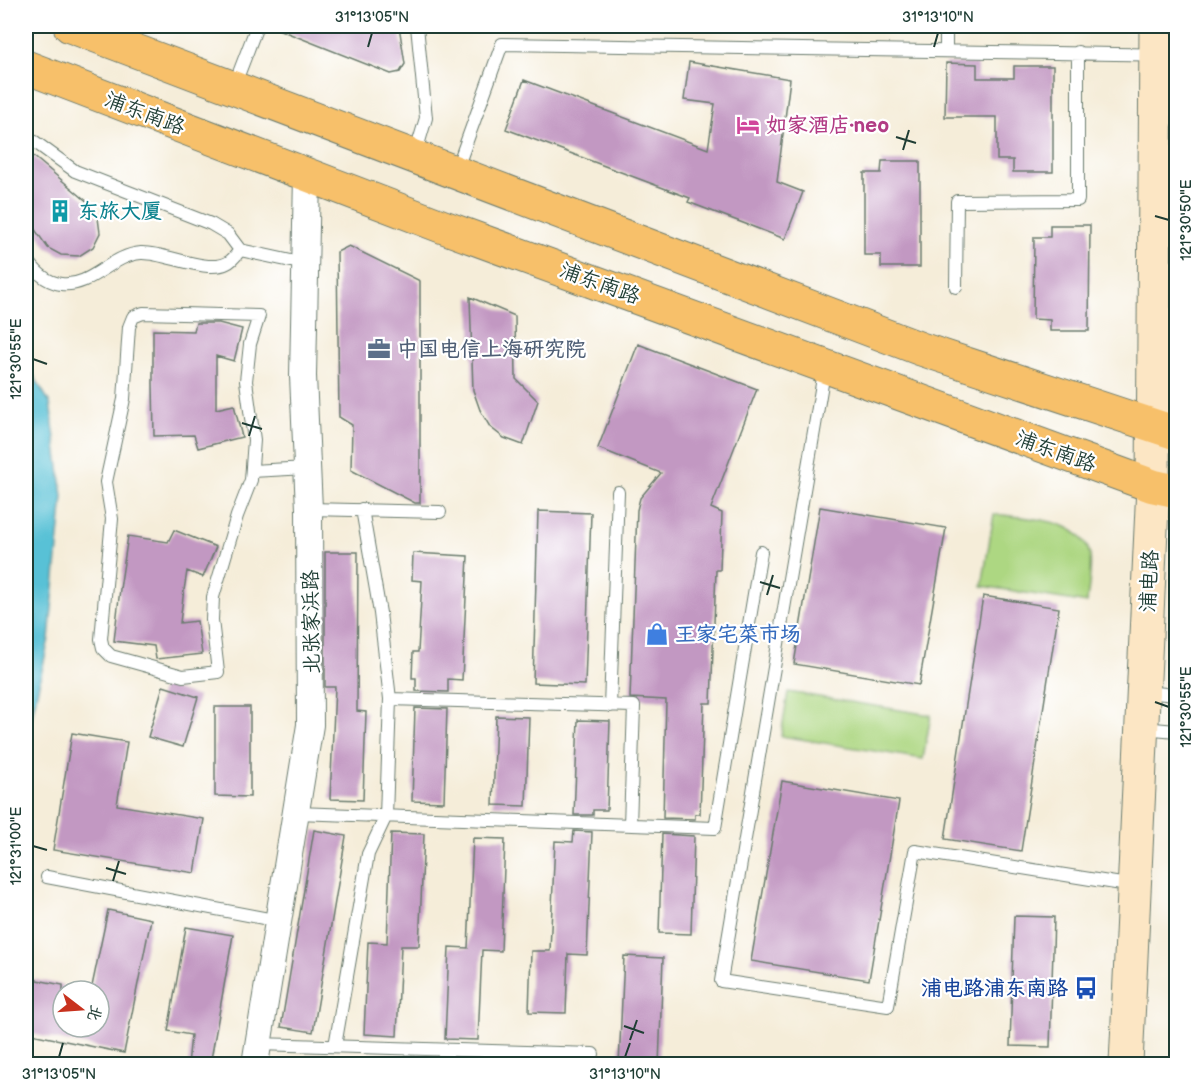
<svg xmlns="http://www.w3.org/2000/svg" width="1202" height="1090" font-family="'Balsamiq Sans','LXGW WenKai TC',sans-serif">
<rect width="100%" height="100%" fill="#fff"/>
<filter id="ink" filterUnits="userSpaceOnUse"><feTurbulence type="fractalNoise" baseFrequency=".0167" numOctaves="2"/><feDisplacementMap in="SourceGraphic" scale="12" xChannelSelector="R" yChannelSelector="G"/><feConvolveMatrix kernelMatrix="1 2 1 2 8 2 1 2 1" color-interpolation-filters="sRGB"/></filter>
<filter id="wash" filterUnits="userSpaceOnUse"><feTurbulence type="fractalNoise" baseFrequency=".008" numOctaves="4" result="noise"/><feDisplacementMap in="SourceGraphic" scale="24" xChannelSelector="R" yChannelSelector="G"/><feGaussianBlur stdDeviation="1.35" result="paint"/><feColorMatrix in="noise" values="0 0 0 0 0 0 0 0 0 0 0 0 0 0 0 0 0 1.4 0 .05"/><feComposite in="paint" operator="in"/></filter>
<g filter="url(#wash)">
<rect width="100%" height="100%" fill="#f5edd9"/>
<path fill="#add782" stroke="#668a5b" stroke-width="1.5" d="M994,514c32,5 89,2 96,42 2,14 -2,32 -3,47l-105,-17z
M788,692l143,23 -8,44 -142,-23z"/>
<path fill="#59c1d6" stroke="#3c7f85" stroke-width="1.5" d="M26,363l24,40 13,93 -14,143 -23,103z"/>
<g id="blocks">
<path fill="#c298c2" d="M270,26h129l6,38 -5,8 -9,2z
M689,62l101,17 -13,103 26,10 -18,47 -97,-37 2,-4 -184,-69 18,-49 184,69 7,-45 -31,-4z
M946,63l31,1v14h37v-12h39v106h-40v-12h-16v-43h-52z
M26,150l64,54 8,14 2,15 -7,14 -14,9 -18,-1 -13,-7 -22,-31z
M882,161h38v106h-39v-12h-17v-82h17z
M1050,225h40l-1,106h-39v-11l-17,-1 1,-82h16z
M349,246l71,35v222h-5l-64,-33 1,-45 -13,-8 -2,-165z
M470,297l45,19 1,63 22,22 -15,44 -19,-7 -14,-11 -10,-17 -7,-20z
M196,323h23l23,6 -8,32 -18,-5v53l18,-4 8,32 -44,11 -4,-13 -40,1 -1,-52v-54l41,1z
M638,344l119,45 -46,119 11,5 -2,57h-4l-5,133h-7l-4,111h-5v5l-32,-1 3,-118 -36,-2 7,-188 3,-12 21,-25 -63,-25z
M820,507l126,21 -27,157 -125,-21z
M538,511l53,2 -6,172 -52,-2z
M174,530l42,17 -13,30 -16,-6 -4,26 -3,26 17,-2 5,33 -46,5 -2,-13 -40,-5 6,-52 8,-53 40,6z
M325,552h33l-1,159 9,1 -3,88 -33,-1 5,-112h-10z
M413,553l55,3 -6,124 -14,-1v13l-32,-1v-13h-4l1,-26h5l4,-71 -10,-1z
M983,596l76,12 -38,243 -76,-12z
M163,686l35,11 -15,50 -35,-10z
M215,707h35v90l-35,-1z
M415,708l32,1 -3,93 -32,-1z
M496,716l33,1 -3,89 -33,-1z
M578,720l32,1 -3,89h-14v5h-19z
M72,733l55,9 -10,63 87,14 -9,54 -142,-23z
M782,781l117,20 -30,179 -118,-19z
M314,830l32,6 -33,196 -32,-5z
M574,831l18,1 -5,123 -19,-1 -2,59 -37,-1 2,-61h19l5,-110 18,1z
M391,833l33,1 -5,112h-18l-4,90 -33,-2 4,-92 19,1z
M662,834l32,2 -3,98 -32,-1z
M473,838l32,1 -4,112 -19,-1 -4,90 -33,-1 4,-92 19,1z
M108,910l43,9 -27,134 -98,-20v-55l37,7v42h36v-36h-8z
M1014,916l40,1 -4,130 -40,-1z
M186,927l47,8 -23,130h-22l3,-30 -23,-4z
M624,956l39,2 -4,107h-40z"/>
</g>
</g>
<g filter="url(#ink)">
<use href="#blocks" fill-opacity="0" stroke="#6a7b6e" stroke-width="1.5"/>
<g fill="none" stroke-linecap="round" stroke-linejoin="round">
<g stroke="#6a7b6e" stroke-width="14">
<path id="lane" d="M946,50v-24
M234,86l23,-60
M26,139l9,3 40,29 136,53 17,10 12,16 65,14
M415,155l11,-37 -9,-92
M456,171l46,-127 674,11
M26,257c7,12 19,25 35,27 30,4 50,-29 80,-31 24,-1 65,21 86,10 5,-2 10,-9 13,-13
M956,287l1,-86 121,-1v-148
M143,313l116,3 -9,28 -4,37 8,59 -3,40 -14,36 -24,81 -1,23 6,52 -35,4 -72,-20 -8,-8 -2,-9 11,-120 -6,-37 18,-83 5,-72 4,-10z
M825,366l-104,615 167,25 27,-155 219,35
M252,471l55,-3
M309,509l131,3
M1145,692l31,3
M390,699l244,7 -4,119
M610,706l8,-214
M1143,728l33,3
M297,813l418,15 46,-276
M47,877l232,44
M258,1044l335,10
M335,1046l33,-192 18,-38 4,-117 -10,-86 -18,-104"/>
</g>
<g stroke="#6a7b6e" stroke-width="28">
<path id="street" d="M255,1064l55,-339 -1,-216 -6,-133 4,-201"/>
</g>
<g stroke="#6a7b6e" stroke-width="35">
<path id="secondary" d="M1126,1064l27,-578 3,-460"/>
</g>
<g stroke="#6a7b6e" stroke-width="35">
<path id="primary" d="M70,26l851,323 255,84
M26,67l415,159 712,260 23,5"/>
</g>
<use href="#lane" stroke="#fff" stroke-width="12"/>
<use href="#street" stroke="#fff" stroke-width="26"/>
<use href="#secondary" stroke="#fce6c4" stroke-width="33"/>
<use href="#primary" stroke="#f7c06b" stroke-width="33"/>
</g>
</g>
<path fill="none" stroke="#1f3d34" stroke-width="2" d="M368,47l4,-14M934,47l4,-14M896,137l20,6M903,150l6,-20M1155,216l14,4M33,359l14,5M242,423l20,6M249,436l6,-20M760,582l20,6M767,595l6,-20M1155,702l14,5M33,846l14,4M106,868l20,6M113,881l6,-20M624,1026l20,7M630,1040l7,-20M59,1057l4,-14M625,1057l5,-14"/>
<defs>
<g id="hotel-bare" transform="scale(1.8)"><path d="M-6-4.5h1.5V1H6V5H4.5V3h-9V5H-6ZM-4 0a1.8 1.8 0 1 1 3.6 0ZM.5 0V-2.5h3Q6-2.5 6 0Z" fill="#d1479c" stroke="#fff" stroke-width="2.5" paint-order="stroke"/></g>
<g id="building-bare" transform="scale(1.8)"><path d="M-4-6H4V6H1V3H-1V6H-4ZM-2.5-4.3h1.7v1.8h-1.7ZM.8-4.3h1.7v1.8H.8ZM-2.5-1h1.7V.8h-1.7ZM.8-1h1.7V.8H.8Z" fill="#0f9aa8" stroke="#fff" stroke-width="2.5" paint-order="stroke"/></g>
<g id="office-bare" transform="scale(1.8)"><path d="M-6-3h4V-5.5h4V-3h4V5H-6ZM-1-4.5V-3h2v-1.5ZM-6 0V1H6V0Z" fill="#5c6f8a" stroke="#fff" stroke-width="2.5" paint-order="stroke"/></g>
<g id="shop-bare" transform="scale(1.8)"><path d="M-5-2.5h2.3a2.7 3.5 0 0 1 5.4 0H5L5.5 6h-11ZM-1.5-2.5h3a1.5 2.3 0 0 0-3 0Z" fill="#3f7fe0" stroke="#fff" stroke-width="2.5" paint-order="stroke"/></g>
<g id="bus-bare" transform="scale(1.8)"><path d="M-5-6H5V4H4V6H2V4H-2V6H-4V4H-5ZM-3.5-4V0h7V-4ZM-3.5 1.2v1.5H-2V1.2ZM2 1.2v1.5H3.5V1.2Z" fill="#1a4fb4" stroke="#fff" stroke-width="2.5" paint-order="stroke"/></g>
</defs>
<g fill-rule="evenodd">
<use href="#hotel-bare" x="748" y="125"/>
<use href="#building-bare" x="60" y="211"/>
<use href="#office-bare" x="379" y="349"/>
<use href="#shop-bare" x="657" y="634"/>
<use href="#bus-bare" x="1086" y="988"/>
</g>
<g text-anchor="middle" stroke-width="4.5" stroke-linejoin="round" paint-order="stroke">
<g font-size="21" fill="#1f3d34" stroke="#fff">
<text transform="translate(145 113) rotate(21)" y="7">浦东南路</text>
<text transform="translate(600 283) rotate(20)" y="7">浦东南路</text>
<text transform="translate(1056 451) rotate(20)" y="7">浦东南路</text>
<text transform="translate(1149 581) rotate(-87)" y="7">浦电路</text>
<text transform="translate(311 622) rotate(-91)" y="7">北张家浜路</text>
</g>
<g font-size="21" font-weight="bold" fill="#b23c85" stroke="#fff" text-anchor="start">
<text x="766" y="132">如家酒店·neo</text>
</g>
<g font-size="21" font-weight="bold" fill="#0d838f" stroke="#fff" text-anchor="start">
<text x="78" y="218">东旅大厦</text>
</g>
<g font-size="21" font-weight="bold" fill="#4e5e75" stroke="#fff" text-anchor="start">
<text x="397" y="356">中国电信上海研究院</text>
</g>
<g font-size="21" font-weight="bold" fill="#366cbe" stroke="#fff" text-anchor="start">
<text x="675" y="641">王家宅菜市场</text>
</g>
<g font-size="21" font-weight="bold" fill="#164399" stroke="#fff" text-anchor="end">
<text x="1068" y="995">浦电路浦东南路</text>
</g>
</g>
<rect width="1202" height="1090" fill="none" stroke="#fff" stroke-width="66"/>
<g transform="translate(81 1009) rotate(107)"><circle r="28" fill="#ffffff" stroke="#a5b1ae" stroke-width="1.5"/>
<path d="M0-4.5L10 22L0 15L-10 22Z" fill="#c8321e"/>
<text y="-9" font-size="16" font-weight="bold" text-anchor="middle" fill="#1f3d34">北</text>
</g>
<rect x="33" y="33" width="1136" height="1024" fill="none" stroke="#1f3d34" stroke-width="2"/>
<g font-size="15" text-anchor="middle" fill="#1f3d34">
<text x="372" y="22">31°13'05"N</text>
<text x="938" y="22">31°13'10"N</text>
<text transform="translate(1186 220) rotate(-90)" y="5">121°30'50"E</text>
<text transform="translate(16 359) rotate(-90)" y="5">121°30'55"E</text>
<text transform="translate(1186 707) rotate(-90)" y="5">121°30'55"E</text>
<text transform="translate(16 846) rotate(-90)" y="5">121°31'00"E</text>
<text x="59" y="1079">31°13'05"N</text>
<text x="625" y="1079">31°13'10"N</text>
</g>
</svg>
